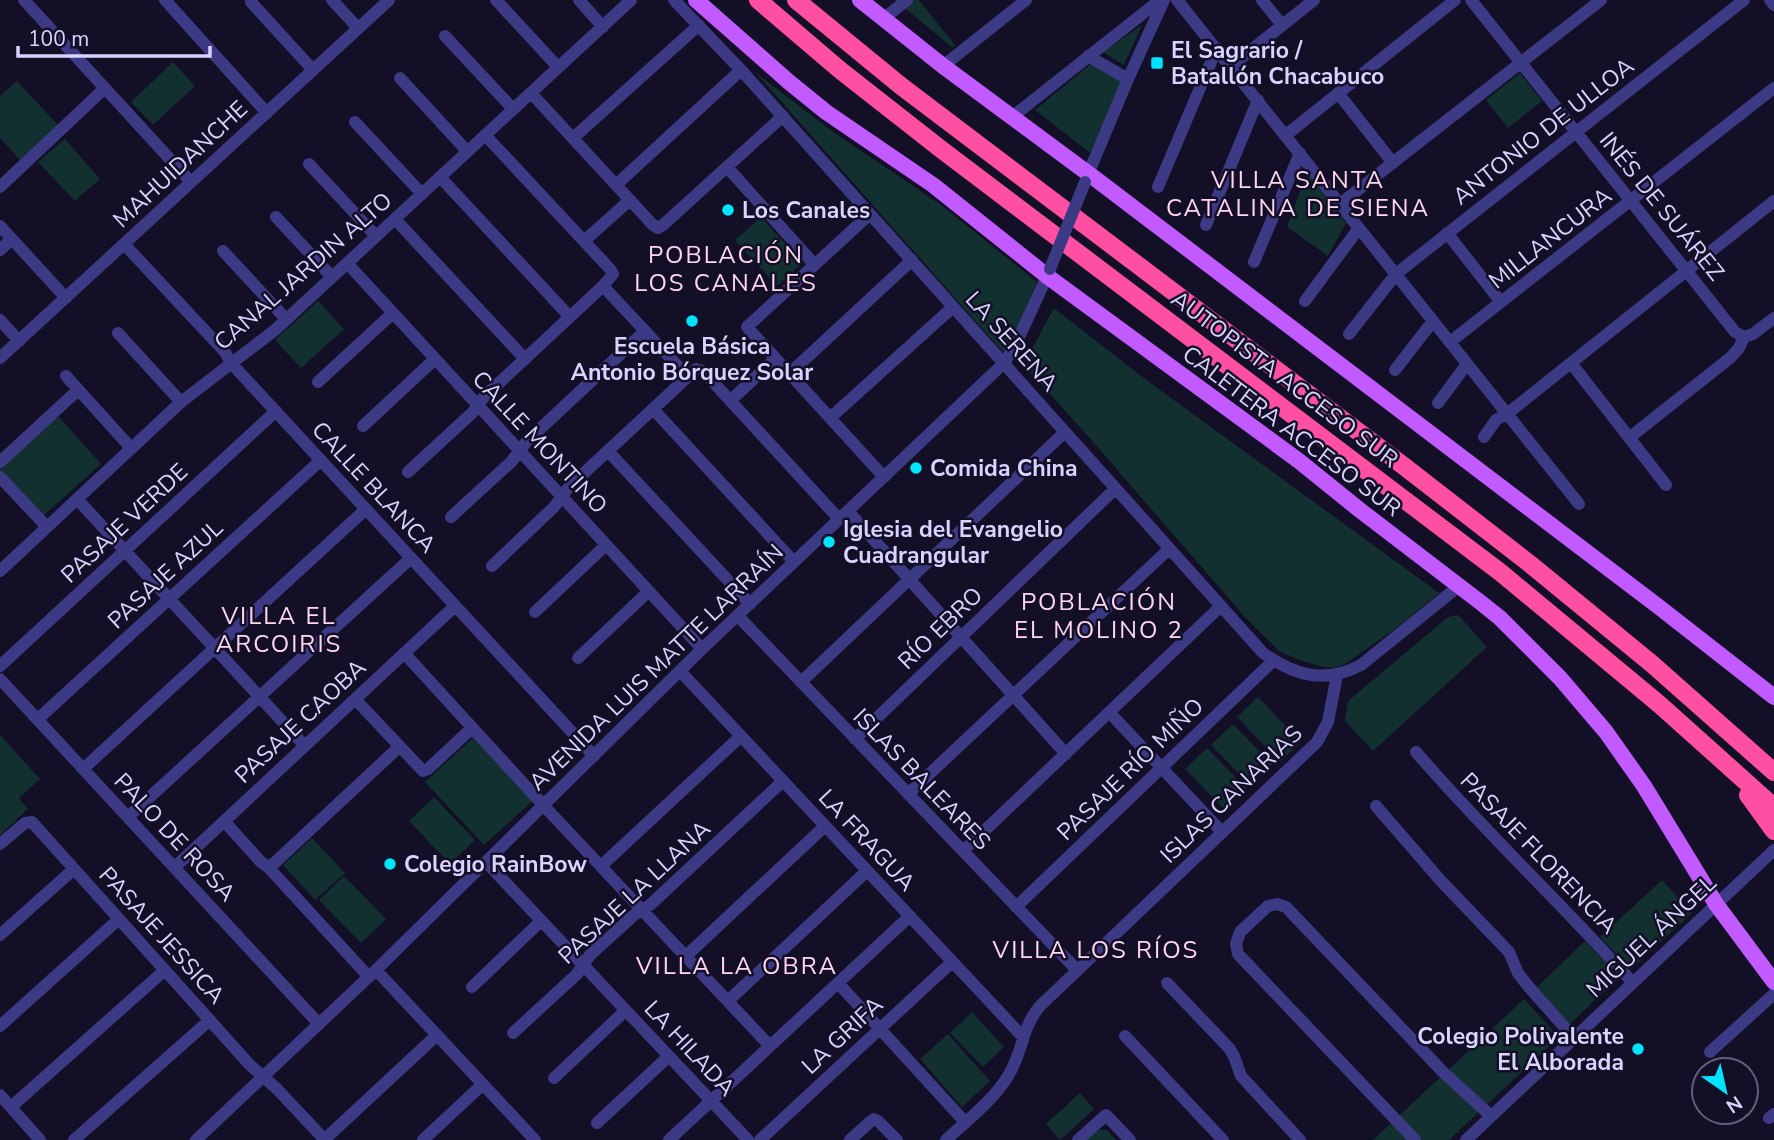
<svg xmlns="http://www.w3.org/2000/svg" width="1774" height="1140" font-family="'Nunito Sans',sans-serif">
<rect width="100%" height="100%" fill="#130f26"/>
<path fill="#12302f" d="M895,0h24l36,45 -2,3z
M1142,25l-18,40 -21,-13z
M173,62l22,24 -42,39 -22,-23z
M1092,63l32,16 -34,74 -55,-43z
M756,73l76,58 109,74 96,77 -29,69h-6z
M1520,73l22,28 -34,27 -22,-28z
M17,81l41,44 -38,35 -20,-22v-42z
M65,139l35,40 -25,22 -37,-39z
M1307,172l39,51 -18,33 -41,-29z
M761,217l42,46 -26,23 -42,-46z
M318,301l26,28 -43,39 -26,-28z
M1054,308l87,68 298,217 -44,36 -36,25 -14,10 -12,4 -13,-2 -18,-5 -23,-10 -34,-34 -158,-182 -56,-62 -4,-7 1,-10z
M59,417l42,47 -58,52 -43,-46v-2l55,-50 1,1z
M1458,615l29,32 -114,104 -28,-30 3,-20 100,-84z
M1258,697l43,45 -21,20 -43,-45z
M1233,724l39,40 -22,21 -39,-40z
M0,735l40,44 -21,19 9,11 -28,26z
M476,735l59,64 -51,46 -59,-63z
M1207,748l39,40 -22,21 -39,-40z
M434,797l41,43 -25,24 -41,-43z
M312,838l33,35 -30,27 -32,-35z
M344,876l42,43 -25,24 -42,-43z
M1662,880l30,33 -61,56 -31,-32z
M1585,941l30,31 1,8 -48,46 -34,-36z
M1524,999l35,38 -110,103h-76z
M972,1012l32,35 -21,20 -33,-34z
M948,1034l42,47 -28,26 -42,-48z
M1080,1093l14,16 -34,31 -14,-16z
M1098,1130h9l9,10h-30z"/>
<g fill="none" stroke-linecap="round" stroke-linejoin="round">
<path stroke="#3d3a85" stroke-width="12" d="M24,0l167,182
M165,0l102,113
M332,0l26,28
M496,0l62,67
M579,0l24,27
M674,0l67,70 522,583c32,23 62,31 98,12l98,-79
M1177,0l402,504
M1262,0l20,25
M1471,0l264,332 9,5
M1770,0l4,5
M251,2l62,68
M883,19l24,-19
M445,36l68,73
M1088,56l40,23
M943,66l83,-66
M1231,66l83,-66
M400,78l67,73
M531,93l122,132 5,3 5,-3 120,-109
M1338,93l55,70
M1012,117l148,-117
M355,122l67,72
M1286,135l169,-135
M573,138l126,-113
M309,164l67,72
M727,167l87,97
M440,177l130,140
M1086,179l42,-100 36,-79
M616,185l125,-115
M0,187l105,-99
M1158,187l59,-139
M1340,204l261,-204
M870,214l-123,113 137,150
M276,217l56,60
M395,219l130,140
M1206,225l52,-125
M0,226l66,72
M1447,233l54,69
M584,241l46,-41
M124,244l101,108 6,11 363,393
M0,250l12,-11
M223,251l63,68
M1254,262l46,-109
M347,263l355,386
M603,286l85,91
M1305,301l54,-73
M0,320l19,21
M118,333l63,69
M1349,334l47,-60 348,-274
M1450,342l324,-254
M0,358l389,-358
M1571,363l95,122
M1395,370l38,-49
M789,374l123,-114
M66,376l65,72
M318,382l75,-69
M730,401l45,-42
M1438,403l29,-39
M653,409l141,153
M830,418l123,-111
M363,426l72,-67
M1484,437l12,-17 16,-10 262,-209
M1629,438l101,-80 9,-10 5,-11 9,-3 21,-16
M608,451l142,153
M0,462l78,-72
M408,472l64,-59 12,-16 119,-111 10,-12 -3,-5 -125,-134
M0,477l47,50
M77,499l228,247
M848,511l218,243
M451,517l60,-55 16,-21 118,-110
M492,566l62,-59 15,-20 127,-118 7,2 136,148
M0,571l181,-169 94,-72 356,-330
M535,612l71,-67
M738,616l339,354
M404,653l140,153 226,240
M578,658l71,-67
M0,666l276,-255
M680,671l343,366
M0,679l319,345
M801,682l264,-250
M355,699l68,72 5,-2 44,-41
M1109,712l113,120
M38,719l283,-259
M855,739l260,-250
M1416,752c69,80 146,152 217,231
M83,769l283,-260
M908,794l261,-245
M1376,806l65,75 68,71 9,21 10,13 46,52
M128,817l283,-259
M224,821l36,40 9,7 100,109
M0,844l25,-21 7,-1 217,242 28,25 48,51
M963,851l258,-245
M486,862l262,278
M601,866l140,-130
M175,867l280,-261
M269,868l130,-121
M1016,907l258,-247
M0,935l74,-66
M686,956l139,-130
M376,970l159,170
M838,983l127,139
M1167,983l62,65 5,8 7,20 59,64
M472,987l69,-66
M728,1001l139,-130
M0,1026l119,-107
M513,1033l64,-59 13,-19 44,-40 16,-10 133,-124
M1125,1036l98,104
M1710,1052l64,-58
M554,1078l72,-68
M0,1095l40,45
M11,1107l154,-137
M1769,1118l5,-4
M597,1123l72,-67
M74,1140l136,-120
M196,1140l180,-170 326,-321 301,-285 11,-16 36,-78
M324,1140l113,-105
M423,1140l60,-56
M669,1140l241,-224
M760,1140l192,-178
M850,1140l21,-19 3,-2 4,2 19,19
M946,1140c21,-20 47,-39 62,-64 15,-23 13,-48 32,-70l277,-264 11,-20 9,-47
M1078,1140l28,-25 24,25
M1415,1140l-177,-186 -2,-10 4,-12 28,-26 9,-2 9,3 157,165 48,44
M1466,1140l308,-290"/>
<path stroke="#c25bff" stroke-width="16" d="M696,0l93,82 37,30 107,73 114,91 252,185 62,50 119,91 20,16 60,60 46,54 38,54 72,118 58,78
M860,0l83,66 154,114 562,427 115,90"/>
<path stroke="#ff4fa3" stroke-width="18" d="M758,0l82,70 102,80 558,422 159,132 115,103
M796,0l105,86 504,381 125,97 122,100 122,108
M1748,795l26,36"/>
<path stroke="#3d3a85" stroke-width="12" d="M1050,269l35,-87"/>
</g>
<g fill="#00e5ff" stroke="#130f26" stroke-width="2.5">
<rect x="1150" y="56" width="14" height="14" rx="3.5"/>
<circle cx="728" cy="210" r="7"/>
<circle cx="692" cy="321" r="7"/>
<circle cx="916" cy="468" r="7"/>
<circle cx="829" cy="542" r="7"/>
<circle cx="390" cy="864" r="7"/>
<circle cx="1638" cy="1049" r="7"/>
</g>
<g text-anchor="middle" stroke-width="5" stroke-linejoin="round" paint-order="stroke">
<g font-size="23" font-weight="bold" fill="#d9d4ff" stroke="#130f26" text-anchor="start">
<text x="1171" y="58">El Sagrario /<tspan x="1171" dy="26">Batallón Chacabuco</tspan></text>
<text x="742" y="218">Los Canales</text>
<text x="692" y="354" text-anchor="middle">Escuela Básica<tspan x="692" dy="26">Antonio Bórquez Solar</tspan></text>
<text x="930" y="476">Comida China</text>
<text x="843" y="537">Iglesia del Evangelio<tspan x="843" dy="26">Cuadrangular</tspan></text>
<text x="404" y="872">Colegio RainBow</text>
<text x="1624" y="1044" text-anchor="end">Colegio Polivalente<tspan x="1624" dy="26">El Alborada</tspan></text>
</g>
<g font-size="23" fill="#d9d4ff" stroke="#130f26">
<text transform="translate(1543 131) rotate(-38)" y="8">ANTONIO DE ULLOA</text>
<text transform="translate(180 164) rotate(-43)" y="8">MAHUIDANCHE</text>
<text transform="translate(1662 206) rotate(51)" y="8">INÉS DE SUÁREZ</text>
<text transform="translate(1550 238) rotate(-38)" y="8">MILLANCURA</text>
<text transform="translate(303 271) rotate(-41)" y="8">CANAL JARDIN ALTO</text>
<text transform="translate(1012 341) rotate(48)" y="8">LA SERENA</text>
<text transform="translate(1285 379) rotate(37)" y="8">AUTOPISTA ACCESO SUR</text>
<text transform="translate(1292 431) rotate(37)" y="8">CALETERA ACCESO SUR</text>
<text transform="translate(540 442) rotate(47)" y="8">CALLE MONTINO</text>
<text transform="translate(374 487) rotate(47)" y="8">CALLE BLANCA</text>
<text transform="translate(124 523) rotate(-43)" y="8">PASAJE VERDE</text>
<text transform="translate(165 574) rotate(-43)" y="8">PASAJE AZUL</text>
<text transform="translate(940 628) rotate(-44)" y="8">RÍO EBRO</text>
<text transform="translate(656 667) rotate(-44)" y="8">AVENIDA LUIS MATTE LARRAÍN</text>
<text transform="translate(300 721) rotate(-43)" y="8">PASAJE CAOBA</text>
<text transform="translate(1130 769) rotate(-44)" y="8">PASAJE RÍO MIÑO</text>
<text transform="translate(922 779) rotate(46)" y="8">ISLAS BALEARES</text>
<text transform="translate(1231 794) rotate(-44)" y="8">ISLAS CANARIAS</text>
<text transform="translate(175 837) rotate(47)" y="8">PALO DE ROSA</text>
<text transform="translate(867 840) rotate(47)" y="8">LA FRAGUA</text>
<text transform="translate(1539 853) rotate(46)" y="8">PASAJE FLORENCIA</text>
<text transform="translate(634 892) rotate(-43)" y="8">PASAJE LA LLANA</text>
<text transform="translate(162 935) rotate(48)" y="8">PASAJE JESSICA</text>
<text transform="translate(1651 936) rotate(-43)" y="8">MIGUEL ÁNGEL</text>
<text transform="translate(842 1035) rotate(-43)" y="8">LA GRIFA</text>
<text transform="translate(690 1048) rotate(47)" y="8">LA HILADA</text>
</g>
<g font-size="24" letter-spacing="2" fill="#ffd6f0" stroke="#130f26">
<text x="1298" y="188">VILLA SANTA<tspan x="1298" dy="28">CATALINA DE SIENA</tspan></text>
<text x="726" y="263">POBLACIÓN<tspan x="726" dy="28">LOS CANALES</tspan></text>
<text x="1099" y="610">POBLACIÓN<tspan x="1099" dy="28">EL MOLINO 2</tspan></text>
<text x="279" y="624">VILLA EL<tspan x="279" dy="28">ARCOIRIS</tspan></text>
<text x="1096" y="958">VILLA LOS RÍOS</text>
<text x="737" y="974">VILLA LA OBRA</text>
</g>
</g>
<g transform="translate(1725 1091) rotate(146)"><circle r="33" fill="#130f26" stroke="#625e7d" stroke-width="2"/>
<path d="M0-5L12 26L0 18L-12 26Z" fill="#00e5ff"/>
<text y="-10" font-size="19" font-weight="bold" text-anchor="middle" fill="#d9d4ff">N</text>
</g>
<path d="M18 46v10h192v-10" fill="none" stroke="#d9d4ff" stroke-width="3.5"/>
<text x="28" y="46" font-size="21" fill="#d9d4ff" stroke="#130f26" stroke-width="5" paint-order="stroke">100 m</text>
</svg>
